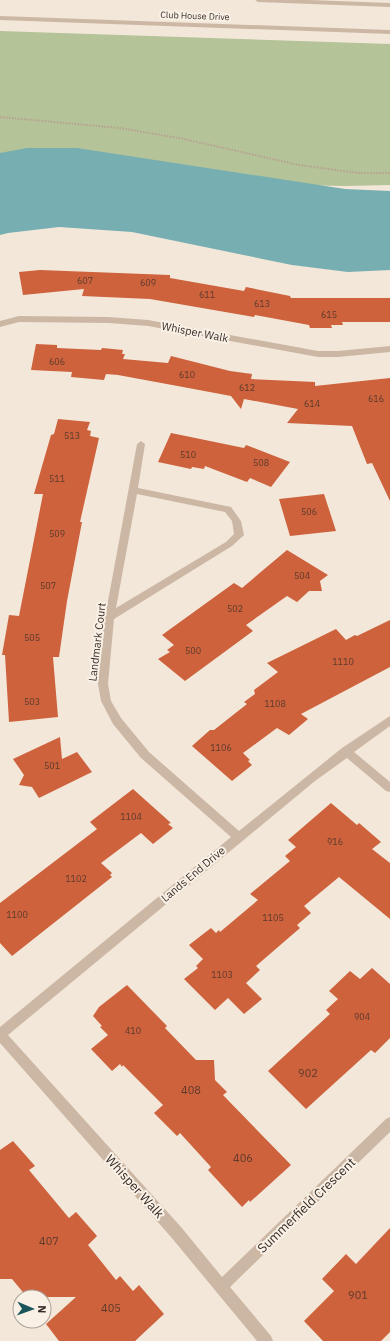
<svg xmlns="http://www.w3.org/2000/svg" width="390" height="1341" font-family="'IBM Plex Sans',sans-serif">
<rect width="100%" height="100%" fill="#f3e7d9"/>
<path fill="#b4c398" d="M0,31l390,13v141l-45,1 -345,-8z"/>
<path fill="#77aeb2" d="M27,148h50l268,41 45,2v79l-42,2 -56,-7 -160,-33 -73,-5 -51,6 -8,2v-82z"/>
<path fill="#cd623d" d="M40,270l130,5v3l74,13 2,-4 44,9 1,2h99v24h-48l1,3h-12l1,3h-22l-1,-3 -54,-10 -1,2 -104,-18 -68,-3 2,-7 -61,6 -4,-23z
M36,344l21,1v3l44,2 1,-2 21,2 -1,4h3l-2,5 45,4 3,-7 59,15 22,3 -1,5 64,3v4l75,-8v123l-18,-38 -5,1 -15,-38 -65,-3 11,-14 -54,-10 -3,10 -10,-13 -48,-9 -65,-12 -12,-1 -2,6 -33,-3 1,-5 -41,-2z
M58,419l32,3 -3,8 4,1 -1,5 9,2 -19,84h2l-15,79 -8,56h-6l5,60 -49,5 -4,-67h-3l7,-40 10,1 24,-122h-9l17,-59 3,-1z
M171,433l73,15 2,-3 44,17 -19,25 -21,-9 -3,4 -42,-16 -1,3 -12,-2 -1,2 -33,-7z
M324,494l12,37 -46,5 -11,-37z
M287,550l41,25 -8,6 2,10h-13l-12,11 -10,-6 -41,29 7,6 -68,50 -27,-22 12,-7 -3,-2 7,-5 -12,-10 72,-52 8,5z
M390,620v47l-89,47 7,5 -19,16 -12,-7 -34,25 7,7 -2,1 4,4 -20,16 -40,-35 18,-16h4l33,-26 -3,-2 11,-8 -1,-4 24,-18 -11,-9 69,-34 10,11 9,-5 2,1z
M60,737l2,22 15,-7 15,20 -53,26 -7,-11 -13,-2 5,-10 -11,-16z
M133,789l38,34 -3,1 5,4 -20,16 -12,-11 -40,30 11,10 -2,2 2,2 -100,79 -12,-13v-40l97,-74 -7,-7z
M331,803l26,22 2,-2 22,19 -9,7 18,14v56l-51,-42 -35,29 7,7 -14,12 3,3 -44,38 4,4 -14,13 16,16 -18,15 -16,-16 -13,12 -31,-31 14,-11 -2,-2 7,-7 -14,-14 22,-17 5,5 3,-3 1,2 38,-32 -8,-6 40,-33 -5,-5 11,-9 -8,-7z
M372,968l18,16v54l-15,15 -4,-3 -65,59 -38,-38 62,-57 -4,-4 12,-11 -9,-8 21,-20 10,8z
M127,985l40,41 -2,2 31,32h18l1,20 12,12 -4,3 68,70 -41,37 -1,-2 -7,7 -34,-37 3,-3 -31,-34 -3,3 -23,-23 9,-8 -40,-40 -1,2 -2,-3 -8,7 -21,-22 17,-14 -8,-8 2,-1 -9,-10 6,-9z
M13,1141l22,25 -6,4 40,48 7,-6 21,24 -9,9 28,35 4,-4 13,15 6,-6 25,29 -29,27h-76l-13,-17 30,-27h-49l-15,-18h-12v-129z
M390,1228v104l-9,9h-58l-19,-20 30,-30 -12,-12 24,-25 10,10z"/>
<g fill="none" stroke-linecap="round" stroke-linejoin="round">
<path stroke="#b8a18f" stroke-width="2" stroke-dasharray="1.5 1.5" stroke-linecap="butt" d="M0,117l119,11 65,11 115,26 59,8h32"/>
<path fill="#ccb7a5" fill-rule="evenodd" d="M255,0h54l81,3v4l-132,-5z
M0,16l390,14v4l-390,-14z
M19,316l90,1 39,3 170,31h20l52,-5v6l-52,5h-20l-170,-31 -39,-3 -90,-1 -19,5v-6z
M141,441l4,3 -7,44 93,19 10,14 3,14 -12,11 -118,73 -6,65 3,17 10,17 28,34 90,79 103,-83 48,-32v10l-36,26 36,30v10l-4,-1 -39,-33 -32,23 -307,254 173,192 41,50 164,-158 4,-2v15l-160,155 41,49 2,5h-16l-86,-104 -171,-194v-16l231,-190 -90,-79 -28,-34 -12,-23 -3,-17 5,-56 34,-184zM137,494l88,18 7,9 2,13 -8,8 -110,66z"/>
</g>
<g text-anchor="middle" stroke-width="4" stroke-linejoin="round" paint-order="stroke">
<g font-size="9" fill="#372c27" stroke="#faf1e6">
<text transform="translate(195 16) rotate(2)" y="3">Club House Drive</text>
</g>
<g font-size="9" fill="#5c3a2c">
<text x="85" y="284">607</text>
<text x="148" y="286">609</text>
<text x="207" y="298">611</text>
<text x="262" y="307">613</text>
<text x="329" y="318">615</text>
<text x="57" y="365">606</text>
<text x="187" y="378">610</text>
<text x="247" y="391">612</text>
<text x="376" y="402">616</text>
<text x="312" y="407">614</text>
<text x="72" y="439">513</text>
<text x="188" y="458">510</text>
<text x="261" y="466">508</text>
<text x="57" y="482">511</text>
<text x="309" y="515">506</text>
<text x="57" y="537">509</text>
<text x="302" y="579">504</text>
<text x="48" y="589">507</text>
<text x="235" y="612">502</text>
<text x="32" y="641">505</text>
<text x="193" y="654">500</text>
<text x="343" y="665">1110</text>
<text x="32" y="705">503</text>
<text x="275" y="707">1108</text>
<text x="221" y="751">1106</text>
<text x="52" y="769">501</text>
<text x="131" y="820">1104</text>
<text x="335" y="845">916</text>
<text x="76" y="882">1102</text>
<text x="17" y="918">1100</text>
<text x="273" y="921">1105</text>
<text x="222" y="978">1103</text>
<text x="362" y="1020">904</text>
<text x="133" y="1034">410</text>
</g>
<g font-size="11" fill="#372c27" stroke="#faf1e6">
<text transform="translate(195 332) rotate(11)" y="4">Whisper Walk</text>
<text transform="translate(97 642) rotate(-83)" y="4">Landmark Court</text>
<text transform="translate(193 874) rotate(-40)" y="4">Lands End Drive</text>
</g>
<g font-size="11" fill="#5c3a2c">
<text x="308" y="1077">902</text>
<text x="191" y="1094">408</text>
<text x="243" y="1162">406</text>
<text x="49" y="1245">407</text>
<text x="358" y="1299">901</text>
<text x="111" y="1312">405</text>
</g>
<g font-size="13" fill="#372c27" stroke="#faf1e6">
<text transform="translate(135 1186) rotate(48)" y="5">Whisper Walk</text>
<text transform="translate(306 1205) rotate(-44)" y="5">Summerfield Crescent</text>
</g>
</g>
<g transform="translate(32 1309) rotate(92)"><circle r="19" fill="#faf1e6" stroke="#aca29a"/>
<path d="M0-3L7 15L0 10L-7 15Z" fill="#1a555b"/>
<text y="-6" font-size="11" font-weight="bold" text-anchor="middle" fill="#372c27">N</text>
</g>
</svg>
